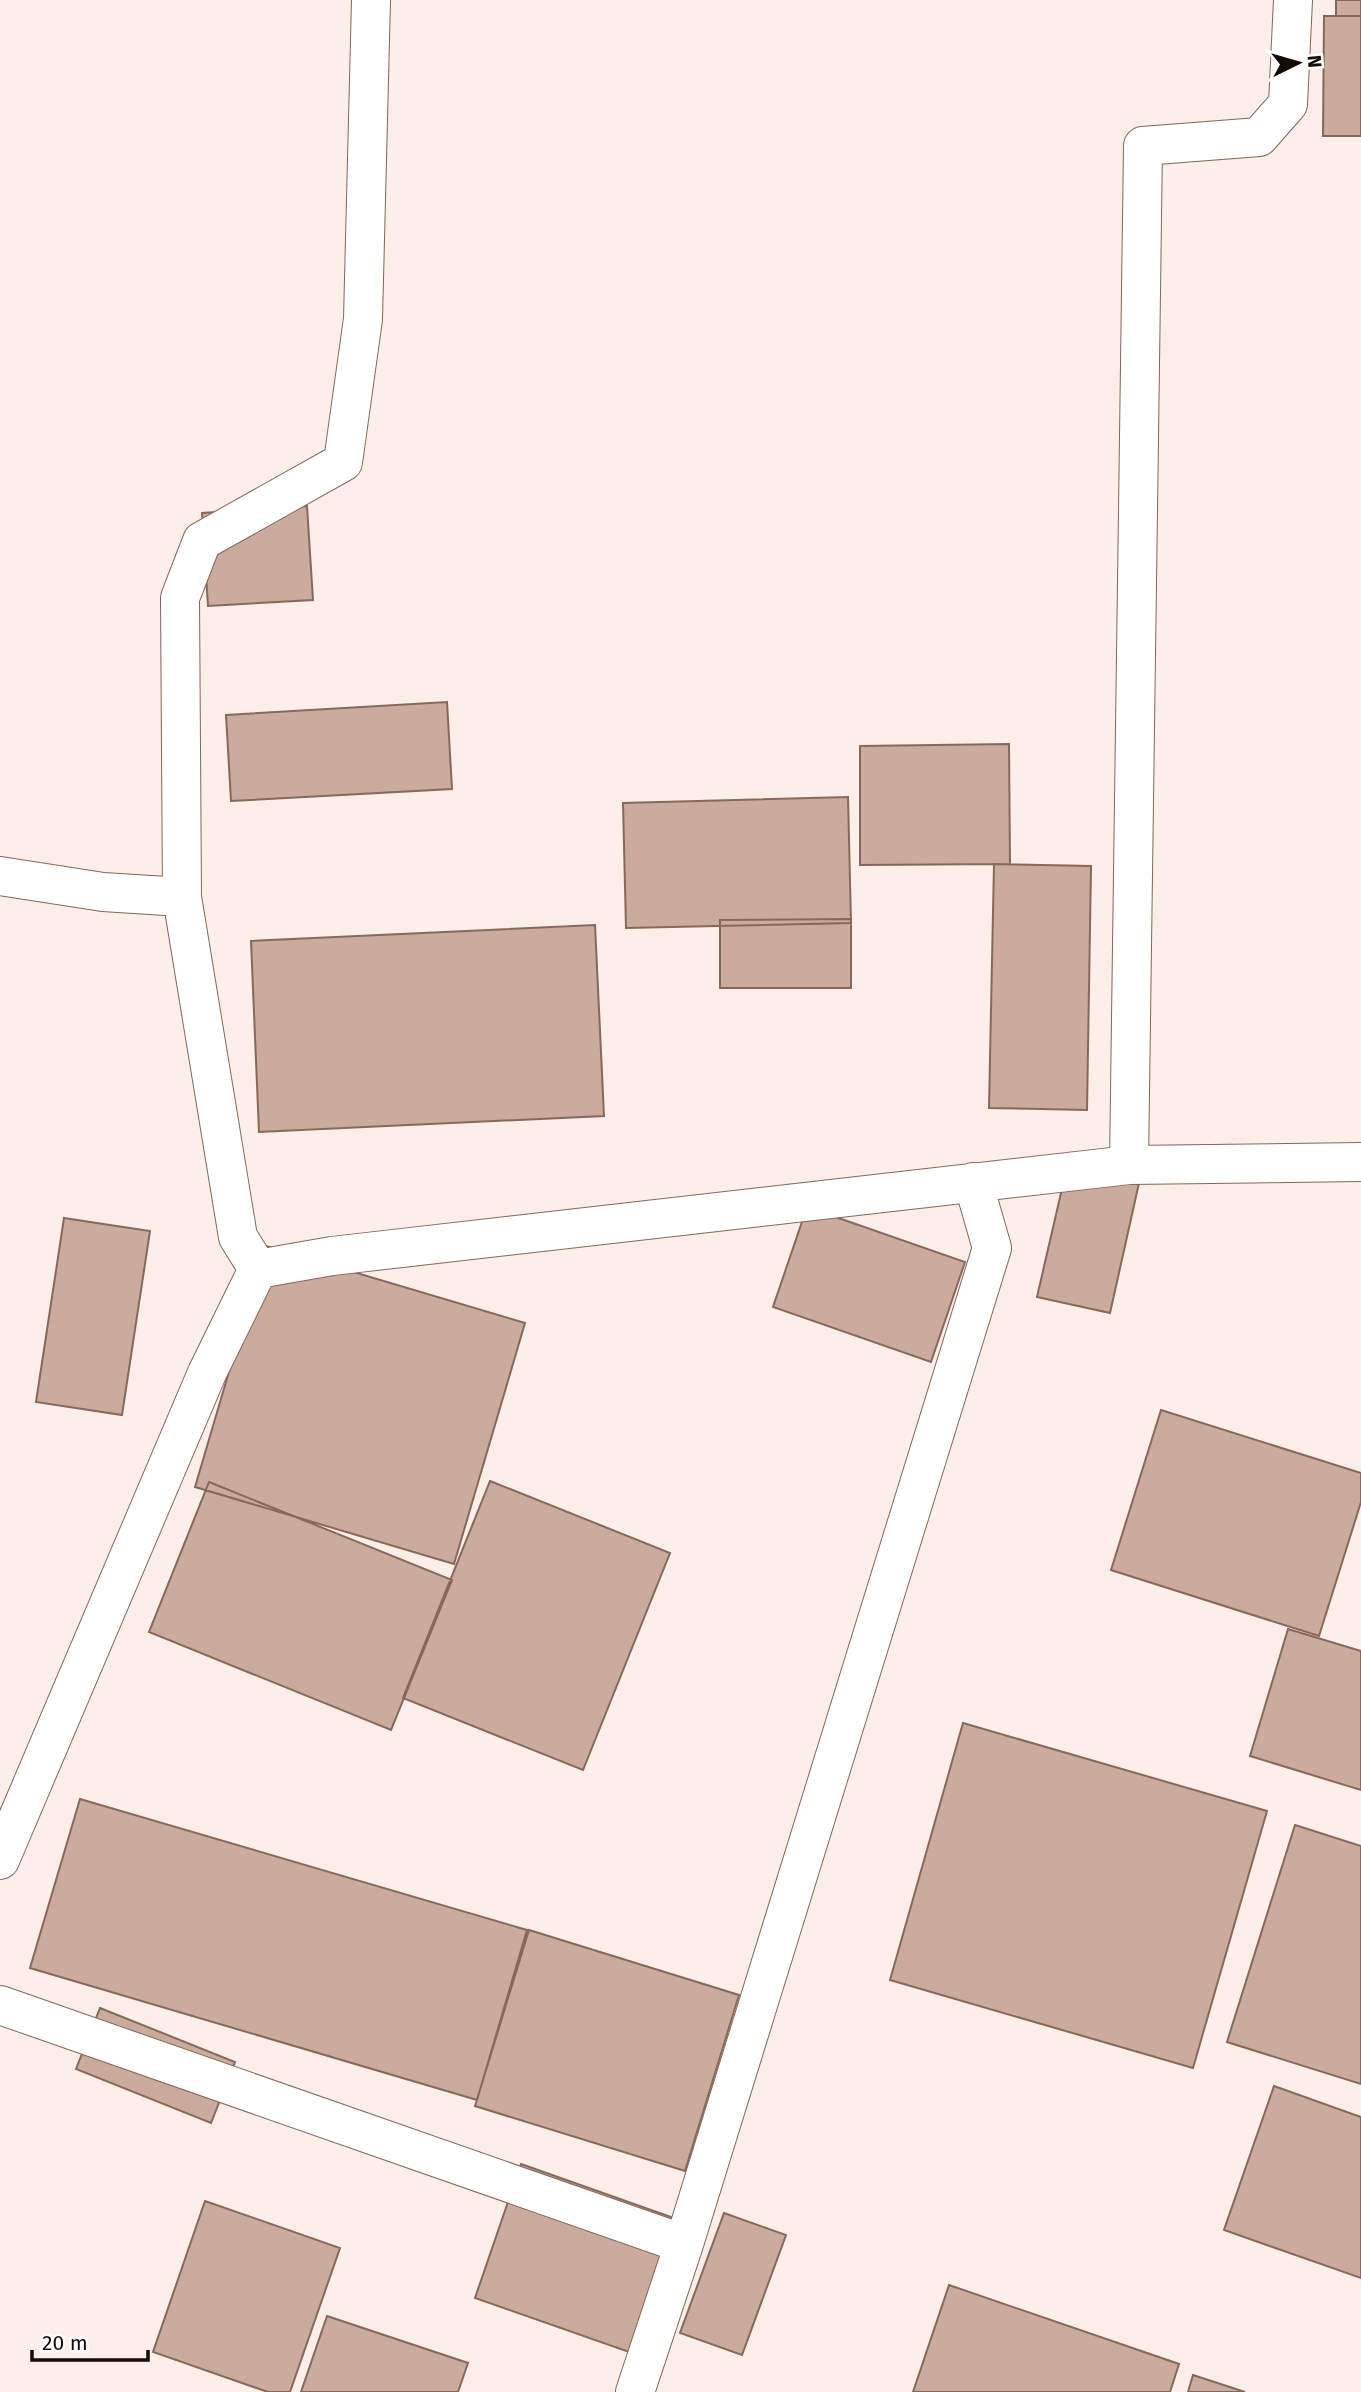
<svg xmlns="http://www.w3.org/2000/svg" width="1361" height="2392" font-family="'Fira Sans',sans-serif">
<rect width="100%" height="100%" fill="#fceee8"/>
<path fill="#cbab9d" stroke="#87695c" stroke-width="2" d="M1336,0h25v16h-25z
M1324,16h37v120h-38z
M307,506l6,94 -105,6 -6,-93z
M447,702l5,87 -221,12 -5,-86z
M1009,744l1,120 -150,1v-119z
M848,797l3,126 -225,5 -3,-125z
M994,864l97,2 -4,244 -98,-2z
M851,919v69h-131v-68z
M595,925l9,191 -345,16 -8,-191z
M1067,1167l72,16 -29,130 -73,-16z
M807,1207l158,55 -34,100 -158,-55z
M64,1218l86,13 -28,184 -86,-13z
M266,1246l259,77 -71,241 -259,-77z
M1161,1410l200,63v29l-42,134 -208,-66z
M490,1481l180,72 -87,217 -180,-72z
M209,1482l243,98 -61,150 -242,-98z
M1288,1629l73,22v139l-111,-34z
M963,1723l304,88 -74,257 -303,-88z
M80,1799l447,131 -50,170 -447,-132z
M1295,1825l66,21v238l-134,-42z
M529,1930l210,65 -54,176 -210,-65z
M100,2008l135,54 -24,61 -135,-54z
M1274,2086l87,31v161l-137,-48z
M521,2164l156,55 -45,134 -157,-55z
M205,2201l135,47 -50,144h-22l-115,-40z
M724,2213l62,22 -44,120 -62,-22z
M949,2285l230,79 -9,28h-257z
M327,2316l141,47 -10,29h-157z
M1193,2375l52,17h-57z"/>
<g fill="none" stroke-linecap="round" stroke-linejoin="round">
<g stroke="#846759" stroke-width="40">
<path id="minor" d="M0,876l103,16 79,5
M1129,1165l14,-1019 116,-9 29,-33 5,-104
M258,1269l-20,-32 -56,-340 -2,-299 22,-57 141,-79 20,-143 8,-319
M0,1860l207,-487 51,-104 74,-13 797,-91 232,-3
M0,2005l684,239
M635,2392l49,-148 308,-996 -19,-66"/>
</g>
<use href="#minor" stroke="#fff" stroke-width="38"/>
</g>
<g transform="translate(1298 63) rotate(85)" stroke="#ffffff" stroke-width="5" paint-order="stroke">
<path d="M0-5L12 26L0 18L-12 26Z" fill="#150a06"/>
<text y="-10" font-size="19" font-weight="bold" text-anchor="middle" fill="#150a06">N</text>
</g>
<path d="M32 2350v10h116v-10" fill="none" stroke="#150a06" stroke-width="3.5"/>
<text x="42" y="2350" font-size="21" fill="#150a06" stroke="#ffffff" stroke-width="5" paint-order="stroke">20 m</text>
</svg>
